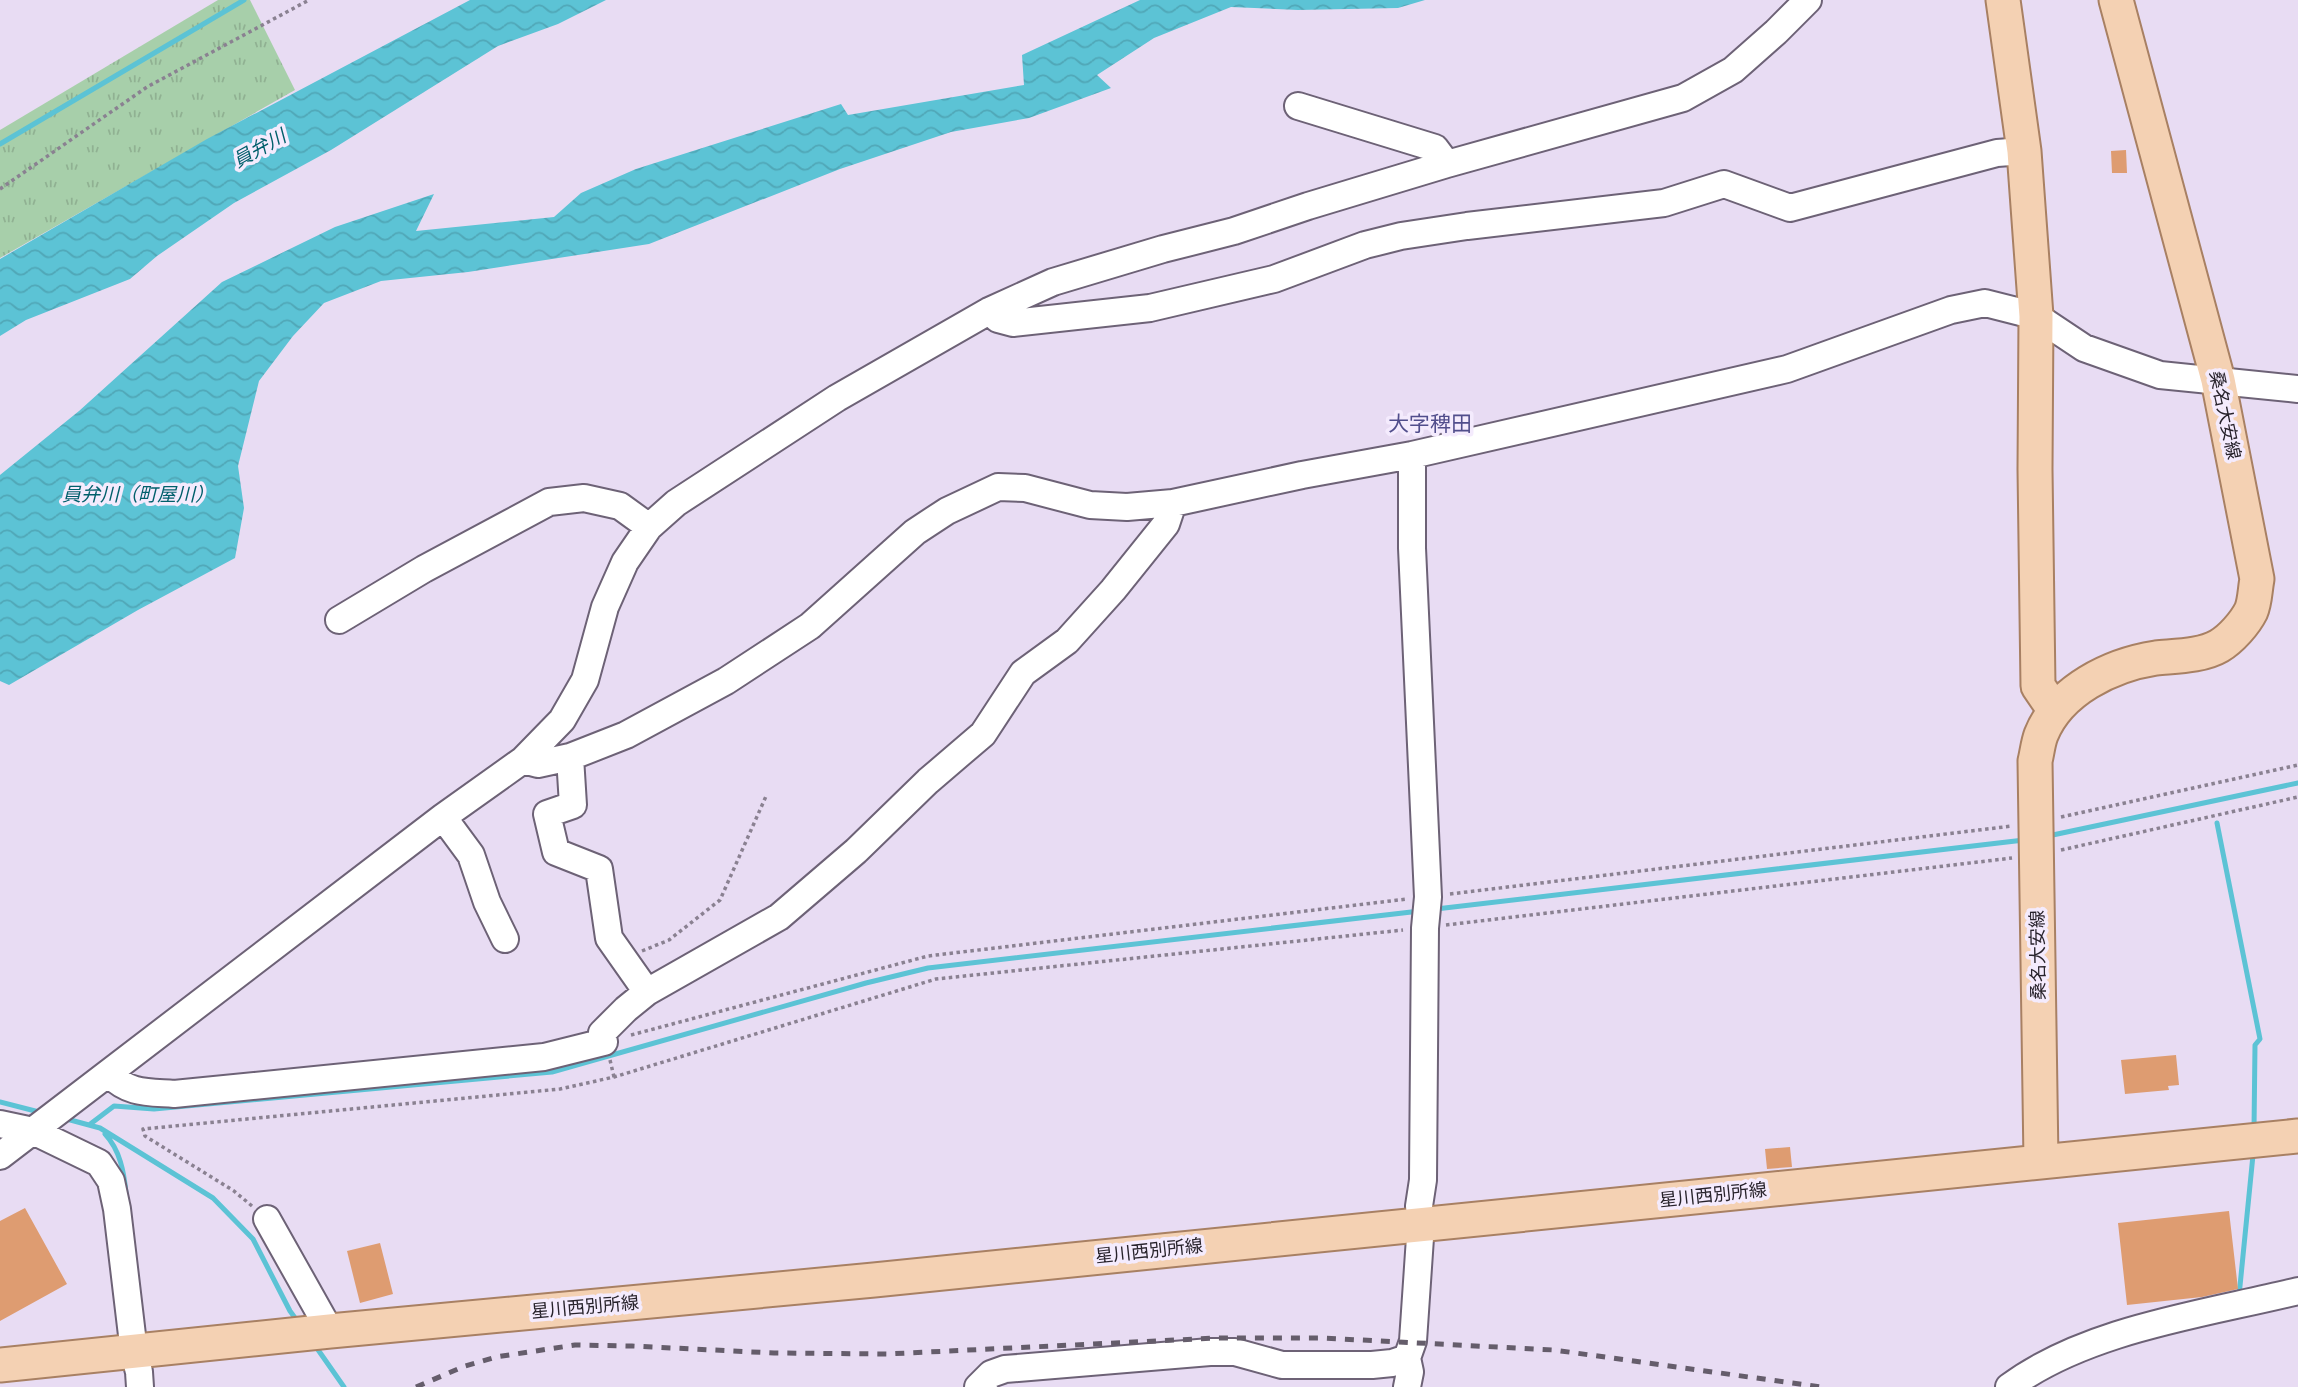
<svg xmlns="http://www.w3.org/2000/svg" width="2298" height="1387" font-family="Commissioner,'Noto Sans JP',sans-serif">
<defs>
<pattern id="grass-tufts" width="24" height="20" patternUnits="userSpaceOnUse" patternTransform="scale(1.75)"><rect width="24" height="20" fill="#a7cfaa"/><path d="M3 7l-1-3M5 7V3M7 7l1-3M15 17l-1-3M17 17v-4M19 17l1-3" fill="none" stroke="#90b192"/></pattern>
<pattern id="water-waves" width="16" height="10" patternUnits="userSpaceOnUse" patternTransform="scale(1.75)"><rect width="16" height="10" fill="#5cc3d5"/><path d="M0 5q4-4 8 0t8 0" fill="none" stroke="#50a7b7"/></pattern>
</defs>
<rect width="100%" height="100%" fill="#e8dcf3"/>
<path fill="url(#grass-tufts)" d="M218,0h32l45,90 -295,168v-128z"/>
<path fill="url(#water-waves)" d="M470,0h136l-48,24 -60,22 -167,104 -97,53 -77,53 -27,23 -104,41 -26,16v-77l207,-120z
M1140,0h285l-27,8 -100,2 -67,-3 -77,31 -57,37 14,13 -82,30 -78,14 -111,37 -191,75 -181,28 -87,9 -57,22 -31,33 -34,45 -21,85 6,42 -9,50 -97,52 -129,75 -9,-4v-206l79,-64 143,-129 113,-55 99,-33 -18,37 138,-14 27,-24 55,-24 205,-65 7,11 176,-30 -2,-30z"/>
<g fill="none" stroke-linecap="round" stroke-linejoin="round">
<path stroke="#5cc3d5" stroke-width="5" d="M0,144l244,-144
M2217,823l43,216 -5,6 -1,84
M2048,836l250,-53
M1436,909l588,-69
M0,1102l43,11
M63,1118l37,10 113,70 40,41 37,72 8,11
M89,1125l25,-19 40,3 398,-37 314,-89 62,-15 492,-57
M105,1134c15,16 19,38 21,59
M2239,1296l14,-141
M314,1344l30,43"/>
</g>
<path fill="#de9c71" d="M2126,150l1,23h-15l-1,-22z
M2176,1055l3,30 -11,1 1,4 -44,4 -4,-34z
M1790,1147l2,20 -25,2 -2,-20z
M25,1208l42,76 -67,37v-100z
M2229,1211l9,78 -36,8 -75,8 -9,-82z
M380,1243l13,51 -33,9 -13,-52z"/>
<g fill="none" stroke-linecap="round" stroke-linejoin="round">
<g stroke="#6d6276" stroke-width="30">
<path id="minor" d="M1298,106l137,42 12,16
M989,311l9,8 15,4 137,-15 124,-29 91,-34 36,-9 66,-10 197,-23 60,-19 66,24 207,-55 27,-2
M339,620l85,-51 125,-67 35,-4 36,8 29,21
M570,757l3,48 -26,9 9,38 43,17 10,69 38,54
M523,760l15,4 32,-7 56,-22 100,-54 84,-55 105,-94 32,-21 51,-24 27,1 65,17 37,2 46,-4 129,-28 110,-20 375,-86 164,-59 34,-7 51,13 48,32 76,27 138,14
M443,817l28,38 16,47 18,37
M109,1074c20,20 38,18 65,20l370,-37 60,-15 -2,-9 24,-24 21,-17 132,-75 77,-66 72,-70 55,-47 40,-61 44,-32 46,-51 53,-66 7,-21
M0,1124l33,7 66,32 12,18 6,28 17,143 5,20 1,15
M0,1156l443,-339 80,-57 39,-40 23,-40 20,-73 20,-45 24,-35 27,-24 161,-105 152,-87 64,-29 110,-33 71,-18 74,-25 139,-42 236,-66 50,-28 43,-38 32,-32
M267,1219l63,112
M978,1387l13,-13 14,-5 205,-17h25l47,13h90l20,-2 15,-5
M1407,1387l3,-15 -3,-14 6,-17 8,-118 -2,-17 4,-26 2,-252 3,-31 -16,-349v-93
M2009,1387c78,-58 196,-73 289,-96"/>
</g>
<g stroke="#a88063" stroke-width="37">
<path id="major" d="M2003,0l21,151 12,165 -1,153 3,217 17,25
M2041,1161l-6,-400c2,-8 3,-18 6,-26 18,-45 70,-70 115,-77 20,-2 46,-2 63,-12 12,-7 26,-23 32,-35 4,-9 4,-22 6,-32l-39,-199 -102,-380
M0,1365l330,-34 544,-51 1424,-144"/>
</g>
<path stroke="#8a8191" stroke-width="3.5" stroke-dasharray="3.5 3.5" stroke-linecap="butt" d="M0,189l147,-102 162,-87
M2061,817l237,-52
M2061,850l237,-53
M1450,894l562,-68
M1446,925l566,-67
M642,951l27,-11 51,-40 47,-106
M631,1035l297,-79 479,-57
M610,1060l4,17
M252,1206l-18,-15 -89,-55 -2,-7 417,-40 54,-12 322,-98 467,-49"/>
<use href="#minor" stroke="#fff" stroke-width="26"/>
<use href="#major" stroke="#f4d1b3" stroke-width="33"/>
<path stroke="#655d6b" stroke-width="5" stroke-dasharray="9 9" stroke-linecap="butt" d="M416,1387l49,-21 31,-9 79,-12 57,1 142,7 113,1 330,-16h105l232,12 267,37"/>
</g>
<g text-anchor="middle" stroke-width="7" stroke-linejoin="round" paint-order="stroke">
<g font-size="18" fill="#28232c" stroke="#f4ebfd">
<text transform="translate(2225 415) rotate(78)" y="6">桑名大安線</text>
<text transform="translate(2038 955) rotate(-91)" y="6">桑名大安線</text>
<text transform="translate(1713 1195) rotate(-6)" y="6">星川西別所線</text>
<text transform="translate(1149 1251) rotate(-6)" y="6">星川西別所線</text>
<text transform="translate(585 1307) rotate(-5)" y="6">星川西別所線</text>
</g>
<g font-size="19" font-style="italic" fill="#005f6b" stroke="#f4ebfd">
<text transform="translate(259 148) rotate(-29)" y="7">員弁川</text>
<text x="138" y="501">員弁川（町屋川）</text>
</g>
<g font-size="21" fill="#514e8c" stroke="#f4ebfd">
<text x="1430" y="431">大字稗田</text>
</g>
</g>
</svg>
